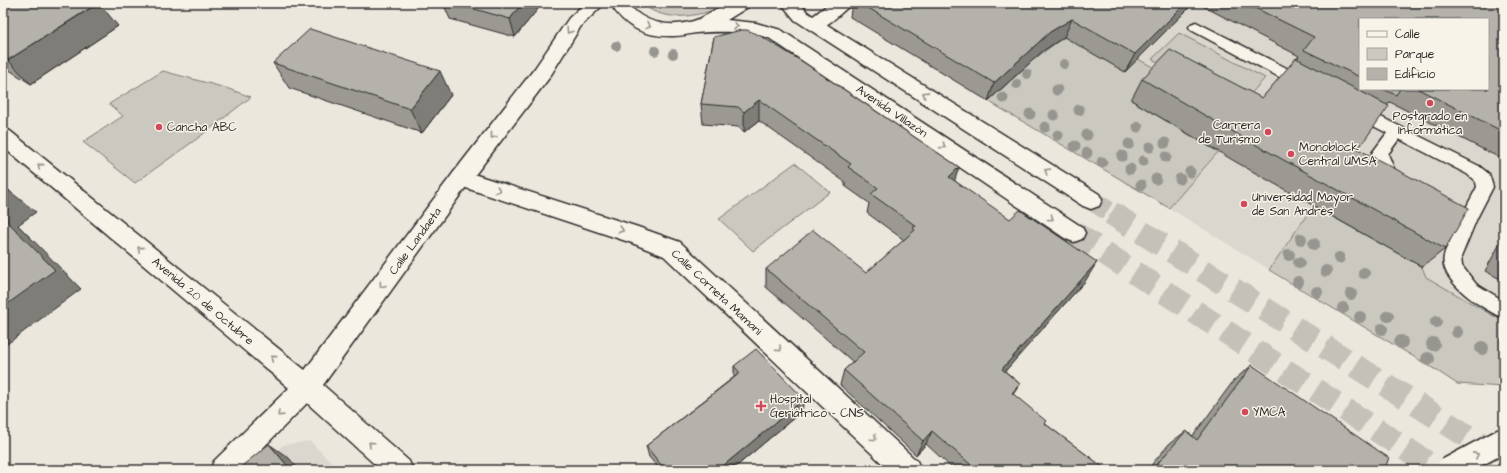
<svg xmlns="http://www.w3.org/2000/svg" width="1507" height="473" font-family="'Architects Daughter',sans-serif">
<rect width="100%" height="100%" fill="#ebe7dd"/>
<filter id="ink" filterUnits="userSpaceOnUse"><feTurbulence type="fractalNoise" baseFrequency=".025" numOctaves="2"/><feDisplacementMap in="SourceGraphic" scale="8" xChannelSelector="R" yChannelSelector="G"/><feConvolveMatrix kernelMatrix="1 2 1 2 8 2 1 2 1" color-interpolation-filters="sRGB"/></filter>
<g filter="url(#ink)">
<path fill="#dbd7ce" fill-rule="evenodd" d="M1108,3h396v384l-47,-3 -288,-176 -181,-107 42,-39zM1360,19h128v70h-128z
M310,441l29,29h-82l26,-25z"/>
<path fill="#cbc8bf" stroke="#7b7a75" d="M642,3h87c-24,13 -65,22 -87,0z
M1179,33l86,45 -26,29 -87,-48z
M1064,37l61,15 33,18 -27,30 87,52 -49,56 -181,-107 42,-39z
M163,71l63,17 25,9 -53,41 -63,45 -52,-41 40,-26 -14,-12z
M795,163l35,29 -77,59 -34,-32z
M1313,206l109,61 4,10 78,45v13l-3,4 3,3v45l-47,-3 -21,-14 -167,-100z"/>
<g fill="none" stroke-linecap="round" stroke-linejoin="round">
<path stroke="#c5c1b9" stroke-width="20" stroke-dasharray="20 10" stroke-linecap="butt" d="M1091,200l22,14"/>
<path stroke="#c5c1b9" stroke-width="24" stroke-dasharray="24 12" stroke-linecap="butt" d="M1111,213l393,246
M1074,233l364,237"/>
<g stroke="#2b2b2b" stroke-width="3">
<path id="lane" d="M1196,22l114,58 2,4 -2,4 -5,1 -5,-1 -109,-58 -2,-3 2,-3z
M1357,105l122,61 10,8 4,13 -16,31 -16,39 1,9 14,18 28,17v17c-19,-7 -66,-37 -60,-62 1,-6 5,-12 7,-17 8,-18 17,-35 26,-52l-1,-5 -9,-8 -68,-35 -11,15 7,17 7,3 2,5 -2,5 -6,1 -14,-6 -10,-26 15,-20 -35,-18 -3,-4 3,-4z"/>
</g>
<g stroke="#2b2b2b" stroke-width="3">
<path id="street" d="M830,3h21l-3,4c-11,9 -25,26 -40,21l-3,-4 3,-4z
M461,170l177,57 42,15 237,219 4,9h-32l-225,-214 -32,-13 -178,-59 -3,-6 3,-6z"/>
</g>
<g stroke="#2b2b2b" stroke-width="3">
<path id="secondary" d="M585,3h20l-24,23 -32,52 -81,106 -145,201 86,76 4,9h-32l-74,-67 -66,67h-31l4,-9 75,-73 -286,-241v-19l7,3 295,239 149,-198 81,-104 34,-50z"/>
</g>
<g stroke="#2b2b2b" stroke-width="3">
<path id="primary" d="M610,3h18c15,22 47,26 71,16 9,-4 21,-14 30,-16 7,-1 15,0 22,0l-3,4 -21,13 29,3 25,7 301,197 3,6 -3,6 -8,3 -8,-3 -297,-201c-24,-7 -50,-7 -73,-5 -8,1 -14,3 -22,3 -29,1 -49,-8 -64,-33z
M781,3h19l7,9 6,4 286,178 3,6 -3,6 -8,3 -8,-3 -282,-182 -6,-4z"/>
</g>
<use href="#lane" fill="#f7f3e8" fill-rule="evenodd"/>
<use href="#street" fill="#f7f3e8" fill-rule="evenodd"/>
<use href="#secondary" fill="#f7f3e8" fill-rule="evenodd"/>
<use href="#primary" fill="#f7f3e8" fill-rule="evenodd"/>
<g stroke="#2b2b2b" stroke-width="27" stroke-linecap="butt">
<path id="secondary-bridge" d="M1448,470l56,-30"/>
</g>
<use href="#secondary-bridge" stroke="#f7f3e8" stroke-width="24"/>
</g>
<g fill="#97958f">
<circle cx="616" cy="46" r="5"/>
<circle cx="655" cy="51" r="5"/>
<circle cx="673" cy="54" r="5"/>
<circle cx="1064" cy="64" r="5"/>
<circle cx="1027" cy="74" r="5"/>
<circle cx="1017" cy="84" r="5"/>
<circle cx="1057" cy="90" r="5.5"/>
<circle cx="1003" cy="98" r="5.5"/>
<circle cx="1079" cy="110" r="5.5"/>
<circle cx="1030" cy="114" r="5.5"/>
<circle cx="1054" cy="115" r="5.5"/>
<circle cx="1045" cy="127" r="5.5"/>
<circle cx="1138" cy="127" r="5.5"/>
<circle cx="1058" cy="135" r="5.5"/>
<circle cx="1087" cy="135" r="5.5"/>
<circle cx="1165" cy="143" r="5.5"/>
<circle cx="1129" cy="144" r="5.5"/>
<circle cx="1075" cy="146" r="5.5"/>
<circle cx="1150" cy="147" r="5.5"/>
<circle cx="1087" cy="153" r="5.5"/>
<circle cx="1122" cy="156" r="5.5"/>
<circle cx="1166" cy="157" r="5.5"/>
<circle cx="1143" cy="161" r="5.5"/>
<circle cx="1102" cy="162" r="5.5"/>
<circle cx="1130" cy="169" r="5.5"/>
<circle cx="1190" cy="172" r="5.5"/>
<circle cx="1156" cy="179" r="5.5"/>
<circle cx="1180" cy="179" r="5.5"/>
<circle cx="1141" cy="185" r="5.5"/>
<circle cx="1301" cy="239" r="6"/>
<circle cx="1314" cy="244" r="6"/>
<circle cx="1289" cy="255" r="6"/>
<circle cx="1339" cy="258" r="6"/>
<circle cx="1299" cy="263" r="6"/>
<circle cx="1326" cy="271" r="6"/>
<circle cx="1364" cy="273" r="6"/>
<circle cx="1298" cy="282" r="6"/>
<circle cx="1317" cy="292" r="6"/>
<circle cx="1351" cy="294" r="6"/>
<circle cx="1343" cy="308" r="6"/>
<circle cx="1388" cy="316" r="6"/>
<circle cx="1360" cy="317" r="6"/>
<circle cx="1436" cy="322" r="6"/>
<circle cx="1382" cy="329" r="6"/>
<circle cx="1457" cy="332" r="6"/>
<circle cx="1401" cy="342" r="7"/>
<circle cx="1433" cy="344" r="7"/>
<circle cx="1482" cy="348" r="7"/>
<circle cx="1428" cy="359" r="7"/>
</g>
<path fill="#9c9993" stroke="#2b2b2b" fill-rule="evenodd" d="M3,3l29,3 86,20 -87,58 -28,-18z
M443,3h99v1l-27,33 -65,-18z
M852,3h149l5,1 4,-1h184l-69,69 -61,-35 -21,14 -55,50 -138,-84z
M1197,3h307v157l-114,-58 -3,3 -29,44 87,100 -23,18 -186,-105 -105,-62 11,-21 120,19 37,-42zM1360,19l128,70h-128z
M714,37l241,144 131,99 -81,91 15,13 -7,10 31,29 63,47h-153l-28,-26 -10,11 -76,-70 4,-15 9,-8 -87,-75v-18l100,4 38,-33 -37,-27 2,-10 -24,-17v-4l-86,-61 -15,11 -6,-5 -35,-3 -2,-20z
M273,63l178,32 -29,38 -133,-45z
M1504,236v45l-19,-10z
M1504,335v7l-4,-2z
M1252,365l132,105h-237l22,-26 17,-13 7,5 41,-56z
M734,366l68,45 -70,59h-72l-11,-13 -3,-11 88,-69z"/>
<path fill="#7f7d78" stroke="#2b2b2b" d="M99,3l19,23 -87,58 -23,-24z
M522,3h20v1l-27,33 -5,-18z
M1186,3h8l-69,69 10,-18z
M1072,19l-8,18 -21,14 -55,50 6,-18 56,-51z
M440,71l11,24 -29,38 -12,-24z
M759,100v21l-15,11v-20z
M959,167l-6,19 -4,-9z
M3,186l33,26 -18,13 63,64 -78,58z
M1097,262l-11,18 -93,105 9,-16z
M1020,384l-10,15 2,-6z
M804,399l-2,12 -70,59h-14z
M932,431l-6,13 -10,11 7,-14z
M269,444l20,14 10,12h-8z
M663,465l2,5h-2l-1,-4z"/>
<path fill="#b5b2ab" stroke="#2b2b2b" d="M3,3h25l4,3 5,-3h61l-90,57 -5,-3z
M453,3h69l-12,16z
M860,3h140l6,1 4,-1h176l-51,51 -63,-35 -22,13 -56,51z
M1245,3h259v129l-86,-43h70v-70h-128v58l-56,-27 10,-13z
M310,29l130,42 -30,38 -137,-46z
M741,30h6l12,5 44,27 156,105 -10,10 61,42 10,-9 77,52 -95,107 18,15 -8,9 34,28 -2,2 63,47h-130l-45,-39 -9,10 -79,-71 20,-18 -98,-83 47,-39 53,43 49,-43 -2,-2 3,-2 -45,-32 7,-6 -30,-21 3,-3 -92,-64 -15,12 -6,-5 -37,-3 13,-67z
M1170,50l92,48 34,-40 93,48 -31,43 111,59 -24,41 -194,-107 -109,-63z
M1383,89h17l-4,6z
M3,186l7,5 -7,5z
M3,217l52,53 -52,37z
M756,349l48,50 -86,71h-50l-5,-5 -1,1 -16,-20 94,-73 -6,-7z
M1252,365l137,93 -5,12h-232l34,-39 11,9z
M269,444l22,26h-54z"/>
<defs><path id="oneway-chevron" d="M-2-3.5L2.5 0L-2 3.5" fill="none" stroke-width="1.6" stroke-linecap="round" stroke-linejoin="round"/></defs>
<g stroke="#918f8a">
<use href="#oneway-chevron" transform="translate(648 26) rotate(15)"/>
<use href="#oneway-chevron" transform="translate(736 26) rotate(3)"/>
<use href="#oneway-chevron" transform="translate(569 31) rotate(123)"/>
<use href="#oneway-chevron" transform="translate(925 94) rotate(-148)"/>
<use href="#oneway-chevron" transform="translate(493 136) rotate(128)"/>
<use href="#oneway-chevron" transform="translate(943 146) rotate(34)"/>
<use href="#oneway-chevron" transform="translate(40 166) rotate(-140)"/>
<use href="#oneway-chevron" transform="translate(1047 171) rotate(-148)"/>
<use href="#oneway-chevron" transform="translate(498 190) rotate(18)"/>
<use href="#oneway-chevron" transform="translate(1051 218) rotate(34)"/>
<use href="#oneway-chevron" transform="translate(621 230) rotate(18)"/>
<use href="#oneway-chevron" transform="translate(140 249) rotate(-140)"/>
<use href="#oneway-chevron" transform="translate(382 285) rotate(126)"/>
<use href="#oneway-chevron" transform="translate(779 349) rotate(43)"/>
<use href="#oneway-chevron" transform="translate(273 358) rotate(-140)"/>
<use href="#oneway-chevron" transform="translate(280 414) rotate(136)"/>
<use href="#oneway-chevron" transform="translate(874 438) rotate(43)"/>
<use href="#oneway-chevron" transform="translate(371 444) rotate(-138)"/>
<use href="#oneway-chevron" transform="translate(1476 455) rotate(-28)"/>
</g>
</g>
<g fill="#d1495b" stroke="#f7f3e8" stroke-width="1.5">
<circle cx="1430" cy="103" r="4"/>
<circle cx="159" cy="127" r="4"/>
<circle cx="1268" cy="132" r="4"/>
<circle cx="1291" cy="154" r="4"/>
<circle cx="1244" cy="204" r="4"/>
<path d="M759 400h4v4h4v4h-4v4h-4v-4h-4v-4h4z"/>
<circle cx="1245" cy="412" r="4"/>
</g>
<g text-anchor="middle" stroke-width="3" stroke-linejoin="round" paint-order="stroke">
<g font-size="12" fill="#2b2b2b" stroke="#f7f3e8">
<text transform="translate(892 111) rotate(34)" y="4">Avenida Villazón</text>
<text transform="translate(415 241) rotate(-54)" y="4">Calle Landaeta</text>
<text transform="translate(717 292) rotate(43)" y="4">Calle Corneta Mamani</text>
<text transform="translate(203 301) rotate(40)" y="4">Avenida 20 de Octubre</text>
</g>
<g font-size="12" fill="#2b2b2b" stroke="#f7f3e8" text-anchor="start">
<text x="1430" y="120" text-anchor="middle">Postgrado en<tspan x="1430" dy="14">Informática</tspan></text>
<text x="1260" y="129" text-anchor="end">Carrera<tspan x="1260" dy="14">de Turismo</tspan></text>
<text x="167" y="131">Cancha ABC</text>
<text x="1299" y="151">Monoblock<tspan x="1299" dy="14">Central UMSA</tspan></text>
<text x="1252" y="201">Universidad Mayor<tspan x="1252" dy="14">de San Andrès</tspan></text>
<text x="770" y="403">Hospital<tspan x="770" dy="14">Geriátrico - CNS</tspan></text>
<text x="1253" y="416">YMCA</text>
</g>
</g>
<rect width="1507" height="473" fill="none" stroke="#f7f3e8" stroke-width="16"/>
<rect x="8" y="8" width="1491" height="457" fill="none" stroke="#2b2b2b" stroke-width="1.5" filter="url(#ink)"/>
<rect x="1359" y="18" width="130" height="72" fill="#f7f3e8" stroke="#a5a39c"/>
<rect x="1367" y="31" width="20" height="6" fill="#f7f3e8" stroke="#a5a39c"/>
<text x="1395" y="38" font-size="12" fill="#2b2b2b">Calle</text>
<rect x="1367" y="48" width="20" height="12" fill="#cbc8bf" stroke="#a5a39c"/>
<text x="1395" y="58" font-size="12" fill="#2b2b2b">Parque</text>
<rect x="1367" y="68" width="20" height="12" fill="#b5b2ab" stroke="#a5a39c"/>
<text x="1395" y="78" font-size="12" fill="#2b2b2b">Edificio</text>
</svg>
